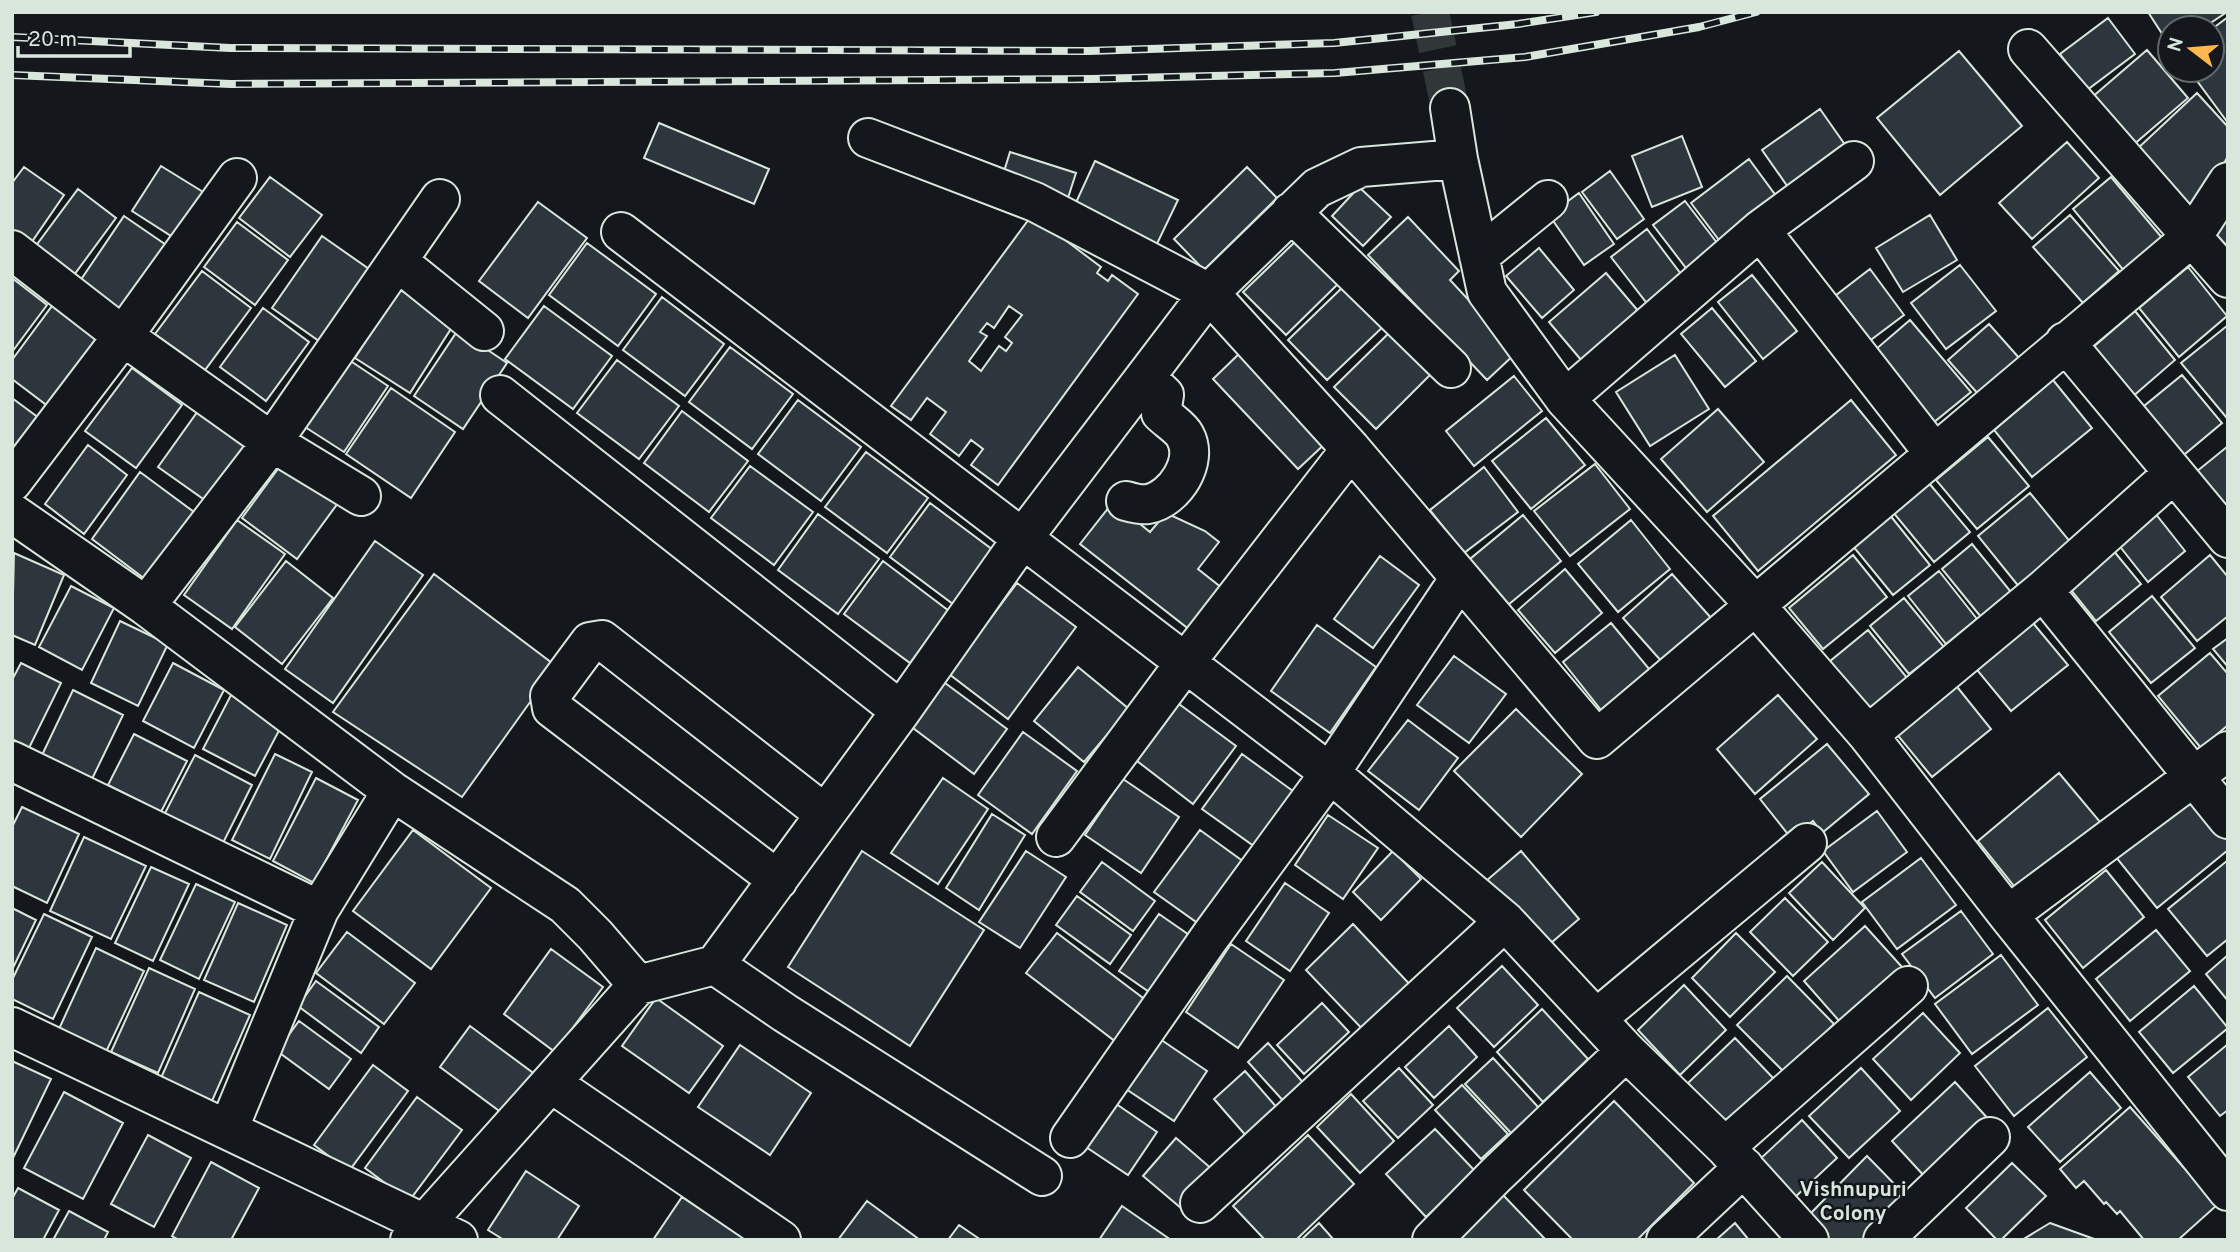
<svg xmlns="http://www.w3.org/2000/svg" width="2240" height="1252" font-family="Overpass,sans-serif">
<rect width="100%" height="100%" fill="#14181c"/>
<path fill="#2c363c" stroke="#d8e6dc" stroke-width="2" fill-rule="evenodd" d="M2148,12h79l-24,16h-33v18z
M2228,17v106l-39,-53h23v-41z
M2108,18l27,36 -48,36 -27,-36z
M2147,50l41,48 -56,48 -41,-48z
M1959,51l63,75 -82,69 -63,-77z
M2197,93l31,34v29l-22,41 -14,13 -56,-60z
M1820,109l28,40 -58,41 -28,-40z
M659,123l110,46 -15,35 -110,-46z
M1682,136l20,51 -50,20 -20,-51z
M2067,142l32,36 -67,61 -33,-36z
M1010,152l66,21 -9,28 -66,-20z
M1749,159l33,45 -57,44 -34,-45z
M1095,161l83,39 -23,48 -82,-39z
M161,166l47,29 -29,46 -47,-30z
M24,167l40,28 -35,51 -17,-12v-51z
M1247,167l30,31 -73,72 -30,-31z
M1610,171l34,48 -27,20 -35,-47z
M270,177l52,38 -32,42 -51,-39z
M2111,177l52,62 -38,33 -52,-63z
M1359,187l32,30 -28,29 -31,-30z
M78,189l38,29 -42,57 -39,-28z
M1579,193l35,51 -30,21 -35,-50z
M1685,201l36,47 -32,24 -36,-47z
M538,202l49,36 -59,80 -49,-37z
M2228,214v33l-17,-18z
M1032,215l69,52 -4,6 11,8 4,-6 26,19 -140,191 -27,-20 12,-16 -12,-9 -12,16 -29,-22 16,-22 -19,-14 -16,22 -20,-14zM1009,306l13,9 -17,22 7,6 -6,8 -7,-5 -18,25 -12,-10 18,-25 -7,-4 7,-9 7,5z
M1930,215l27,45 -54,32 -27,-44z
M2070,215l49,56 -36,32 -50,-56z
M124,216l48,33 -46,68 -48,-33z
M1408,217l51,54 -9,9 67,72 -30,28 -119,-125z
M237,222l51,38 -33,45 -51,-38z
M1647,229l37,49 -35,28 -38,-49z
M322,236l57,40 -50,72 -57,-40z
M1301,236l41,44 -56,55 -43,-43z
M587,243l69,51 -38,52 -69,-51z
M1539,248l35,42 -32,28 -36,-42z
M1960,265l36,46 -50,38 -35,-46z
M2188,267l39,49 -48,41 -40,-49z
M1870,269l34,46 -40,30 -33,-46z
M202,271l49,37 -46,62 -50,-36z
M1606,273l33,39 -57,49 -33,-39z
M1752,275l45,56 -34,28 -45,-57z
M12,278l35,27 -35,47z
M1348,282l39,41 -60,57 -39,-40z
M399,289l55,35 -44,69 -55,-35z
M662,297l62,47 -39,52 -62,-46z
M52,306l49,37 -48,67 -41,-31v-19z
M544,306l68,50 -39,53 -68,-50z
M263,308l46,34 -43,59 -46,-34z
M1712,308l44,53 -31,26 -44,-53z
M2135,311l40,49 -51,44 -40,-49z
M1910,320l61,72 -43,35 -60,-71z
M1989,324l31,35 -41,36 -31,-35z
M2228,325v90l-2,2 -45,-54z
M458,330l49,33 -44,66 -49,-33z
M1392,330l41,42 -57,57 -42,-42z
M730,347l63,47 -41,55 -63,-47z
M1243,350l86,90 -31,29 -85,-90z
M1675,355l34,54 -59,37 -34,-54z
M349,360l39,26 -44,66 -39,-25z
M617,360l62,46 -40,53 -62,-46z
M132,368l50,37 -46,63 -51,-37z
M2182,375l40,48 -49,41 -40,-49z
M1514,376l28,35 -68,55 -28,-35z
M2053,380l39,48 -60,49 -38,-47z
M391,388l64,44 -44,66 -65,-44z
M12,398l31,23 -31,42z
M798,400l63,47 -40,54 -63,-47z
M1851,400l45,55 -138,116 -45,-55z
M203,404l50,36 -44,63 -51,-36z
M1718,409l46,53 -57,50 -46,-53z
M682,411l66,50 -39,51 -65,-49z
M1546,418l39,47 -54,44 -39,-48z
M1988,437l41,49 -52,43 -41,-49z
M88,445l39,30 -43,59 -39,-30z
M2228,446v72l-37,-42z
M866,452l62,46 -41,55 -62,-46z
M283,462l55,41 -41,56 -55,-41z
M1595,464l35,45 -60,47 -36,-45z
M750,466l63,46 -39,53 -63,-47z
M1484,467l34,45 -54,41 -34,-43z
M140,472l54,40 -49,67 -53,-40z
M1928,482l42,50 -36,30 -42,-51z
M2030,493l42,51 -52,44 -42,-52z
M1113,502l37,30 16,-19 39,18 14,11 -21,27 24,19 -32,42 -110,-86z
M930,503l63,47 -40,54 -63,-47z
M2151,508l34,43 -37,31 -34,-43z
M818,514l61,45 -41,55 -60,-44z
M1889,514l41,51 -37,30 -41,-50z
M1523,515l38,46 -59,49 -38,-46z
M237,520l48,34 -53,75 -48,-34z
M1631,520l39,49 -52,43 -40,-48z
M375,541l48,34 -90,128 -48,-34z
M1972,544l39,48 -30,25 -39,-48z
M2108,544l33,40 -45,37 -32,-40z
M14,553l50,22 -29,70 -23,-10z
M1853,555l34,42 -64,52 -34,-41z
M2210,555l18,22v39l-31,25 -36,-44z
M1380,556l39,29 -46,63 -39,-29z
M286,561l47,37 -51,66 -47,-37z
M883,561l66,50 -39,52 -66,-49z
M1565,569l37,44 -47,40 -37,-43z
M1939,571l38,48 -31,25 -38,-48z
M434,574l122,92 -94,131 -129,-85z
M1672,574l40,45 -49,44 -40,-45z
M1017,583l59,44 -68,92 -59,-45z
M71,586l43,22 -32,62 -43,-23z
M2152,596l43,52 -44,35 -42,-51z
M1904,598l40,49 -35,27 -39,-48z
M120,621l48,23 -30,62 -47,-23z
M1611,623l39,47 -49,40 -38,-48z
M2033,623l35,42 -57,46 -34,-41z
M1317,625l59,42 -46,66 -59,-42z
M1868,630l40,49 -39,32 -40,-49z
M2228,638v29l-15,-18z
M2210,653l18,21v51l-27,23 -43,-52z
M1454,656l52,38 -37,49 -52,-38z
M21,663l40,20 -32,65 -17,-9v-59z
M173,663l51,27 -30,58 -51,-27z
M1078,667l51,42 -45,53 -50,-41z
M941,680l66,49 -33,45 -65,-49z
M1954,683l37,46 -59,48 -37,-45z
M73,690l50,25 -31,64 -50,-24z
M231,695l52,28 -28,53 -52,-27z
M1778,695l39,44 -62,55 -38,-45z
M1179,704l57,42 -43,58 -56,-43z
M1516,709l66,65 -61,63 -67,-66z
M1408,720l50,38 -39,52 -51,-39z
M1023,732l54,39 -45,63 -54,-39z
M134,734l53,27 -26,51 -53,-27z
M1827,744l42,50 -47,39 -9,-12 -22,17 -31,-39z
M275,754l37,18 -42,87 -38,-19z
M1242,754l55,40 -39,55 -56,-40z
M195,755l57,30 -30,60 -58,-30z
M2059,773l42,50 -83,68 -40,-50z
M316,778l42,22 -44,83 -41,-22z
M943,778l45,31 -50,75 -47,-31z
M1123,779l56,38 -38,56 -56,-38z
M2191,793l37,45v12l-71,58 -42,-52z
M22,807l57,27 -32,69 -35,-17v-59z
M1877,811l30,41 -54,40 -30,-41z
M992,814l33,21 -46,75 -33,-22z
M1328,815l50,33 -35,51 -48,-34z
M413,830l78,58 -60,81 -78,-58z
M1200,830l44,32 -45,62 -45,-32z
M84,837l62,29 -35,73 -61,-28z
M862,851l122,79 -74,116 -122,-79z
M1026,851l40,26 -46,71 -41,-26z
M1393,851l28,28 -40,41 -28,-28z
M1521,851l58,68 -35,30 -58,-68z
M1921,858l35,47 -59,44 -35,-47z
M2228,860v79l-21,17 -39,-47z
M1102,862l53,39 -22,30 -53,-39z
M1822,862l43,46 -32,32 -44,-47z
M151,867l38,17 -36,77 -38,-18z
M2106,870l38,47 -61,51 -38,-48z
M1285,883l44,30 -39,58 -44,-30z
M196,884l39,18 -36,77 -39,-19z
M1077,896l54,39 -21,29 -54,-39z
M1785,898l43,44 -35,34 -43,-44z
M238,903l49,22 -33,77 -50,-22z
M12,908l24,12 -24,50z
M1961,911l32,43 -58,44 -33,-44z
M44,914l48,23 -39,82 -41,-20v-19z
M1159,914l36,25 -40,57 -36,-25z
M1353,924l63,67 -47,45 -63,-66z
M1865,926l37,41 -61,56 -37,-42z
M2156,930l34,41 -60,50 -34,-42z
M347,932l68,51 -31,41 -68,-51z
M1057,933l90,68 -31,41 -90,-69z
M1736,933l39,39 -45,45 -38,-39z
M1231,944l53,36 -46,68 -52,-36z
M96,948l48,23 -38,81 -47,-23z
M551,949l52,38 -48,65 -51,-38z
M2001,955l37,50 -66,49 -37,-50z
M2228,955v46l-22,-27z
M1502,966l36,39 -44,42 -37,-39z
M149,968l46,21 -37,84 -47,-21z
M1787,976l47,48 -49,49 -48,-48z
M316,981l63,46 -18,26 -63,-47z
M1684,985l42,45 -46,45 -42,-45z
M2194,986l34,42 -55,45 -34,-41z
M199,992l51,23 -38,86 -51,-23z
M656,998l67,48 -34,47 -67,-47z
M1322,1003l27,29 -45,42 -27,-29z
M2048,1008l39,49 -73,59 -39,-50z
M1542,1009l46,50 -45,43 -46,-50z
M1923,1013l37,40 -49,47 -38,-41z
M299,1021l52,38 -22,30 -52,-38z
M470,1026l70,52 -30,41 -70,-52z
M1449,1026l28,31 -43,41 -29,-31z
M1157,1037l50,34 -33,50 -51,-34z
M1735,1038l40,42 -47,46 -40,-43z
M1268,1043l39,44 -20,18 -39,-43z
M2228,1044v66l-8,6 -32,-39z
M740,1045l71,48 -41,62 -72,-48z
M1493,1058l46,50 -27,26 -47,-50z
M12,1061l39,18 -39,81z
M373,1065l35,26 -59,80 -35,-26z
M1399,1068l34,37 -35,33 -35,-37z
M1861,1068l39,43 -51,47 -40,-42z
M1245,1071l34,39 -31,28 -34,-39z
M2090,1072l31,36 -61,54 -32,-35z
M1955,1082l35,39 -64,57 -34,-37z
M1462,1085l46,49 -27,25 -46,-49z
M64,1092l59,31 -40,76 -59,-31z
M1351,1094l43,47 -34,32 -43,-46z
M417,1097l45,33 -53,71 -44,-33z
M1109,1099l48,33 -29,43 -48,-32z
M1614,1101l80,82 -57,57h-64l-49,-50z
M2130,1107l87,98 -39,35h-34l-24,-29 -3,3 -11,-12 -2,2 -20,-23 -8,7 -16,-19z
M1802,1120l35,38 -44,41 -35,-38z
M1435,1129l40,42 -49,46 -40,-43z
M148,1135l43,23 -37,69 -43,-23z
M1308,1135l46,49 -58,56h-31l-32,-34z
M1176,1138l37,32 -32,38 -38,-32z
M1867,1156l40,41 -42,43h-35l-23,-23z
M211,1162l48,26 -28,52h-52l-7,-4z
M2012,1163l34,33 -45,44h-4l-31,-32z
M526,1171l53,35 -22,34h-53l-16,-10z
M18,1188l41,22 -16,30h-31v-41z
M1503,1195l43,45h-90z
M682,1197l64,43h-93z
M867,1201l53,39h-82z
M1122,1206l49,34h-72z
M69,1211l39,21 -4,8h-51z
M1319,1223l15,17h-33z
M1735,1223l14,17h-33z
M2050,1223l47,17h-75z
M959,1225l22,15h-33z"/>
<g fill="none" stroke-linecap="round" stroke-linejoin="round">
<path stroke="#313739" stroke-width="38" stroke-dasharray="38 19" stroke-linecap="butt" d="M1430,12l20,96"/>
<g stroke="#d8e6dc" stroke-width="42">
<path id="minor" d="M2028,49l200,229
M1450,108l8,51 29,133 78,107 191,207 112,129 140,180 220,276
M868,138l167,64 174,91 142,156 246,290 596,-503 35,-54
M1291,212l160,156
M1760,230l94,-69
M621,232l709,541 175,148 121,130 99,96 84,93
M12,250l111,86 149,106 89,54
M1479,256l69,-56
M397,261l87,70
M2065,342l163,196
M500,395l401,316
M1565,399l195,-169 174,223
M12,482l111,-146 114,-158
M1126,501c7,2 16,4 22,3 27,-5 51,-43 37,-68 -4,-8 -17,-16 -24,-23l3,-18 -19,-18
M12,513l134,93 246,185 173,114 30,30 43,50
M2043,590l185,229
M146,606l126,-164 168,-243
M1868,735l175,-145 131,-117
M12,761l307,149
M1056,837l129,-174 166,-214
M778,880l-226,-172 -2,-12 40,-54 12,-2 223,174
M2008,915l220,-164
M715,965l70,48 257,163
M1596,1019l211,-176
M12,1027l446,213
M551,1083l230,157
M228,1130l91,-220 73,-119
M1070,1138l140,-201 120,-164 130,-195
M1725,1147l183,-161
M1200,1203l305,-282
M410,1240l228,-255 77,-20 186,-254 121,-172 187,-246 108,-105 44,-21 97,-8
M1432,1240l64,-65 130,-124
M1666,1240l78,-73
M1883,1240l107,-103"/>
</g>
<use href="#minor" stroke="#14181c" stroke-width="38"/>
<g stroke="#d8e6dc" stroke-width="8">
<path id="rail" d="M12,37l218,11 858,3 246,-8 184,-19 78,-12
M12,75l219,9 861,-5 243,-6 190,-16 174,-30 57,-15"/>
</g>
<use href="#rail" stroke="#14181c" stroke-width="5" stroke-dasharray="16" stroke-linecap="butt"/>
</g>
<g text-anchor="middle" stroke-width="5" stroke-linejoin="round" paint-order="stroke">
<g font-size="21" font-weight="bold" fill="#d8e6dc" stroke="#14181c">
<text x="1853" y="1196">Vishnupuri<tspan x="1853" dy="24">Colony</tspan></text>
</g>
</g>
<rect width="2240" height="1252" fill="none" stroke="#d8e6dc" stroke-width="28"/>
<g transform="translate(2191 49) rotate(286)"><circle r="33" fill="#14181c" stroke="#626a69" stroke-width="2"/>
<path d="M0-5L12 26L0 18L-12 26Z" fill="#ffb74d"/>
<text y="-10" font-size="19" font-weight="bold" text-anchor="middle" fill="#d8e6dc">N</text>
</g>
<path d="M18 46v10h112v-10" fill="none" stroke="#d8e6dc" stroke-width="3.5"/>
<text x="28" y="46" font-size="21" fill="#d8e6dc" stroke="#14181c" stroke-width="5" paint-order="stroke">20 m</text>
</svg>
